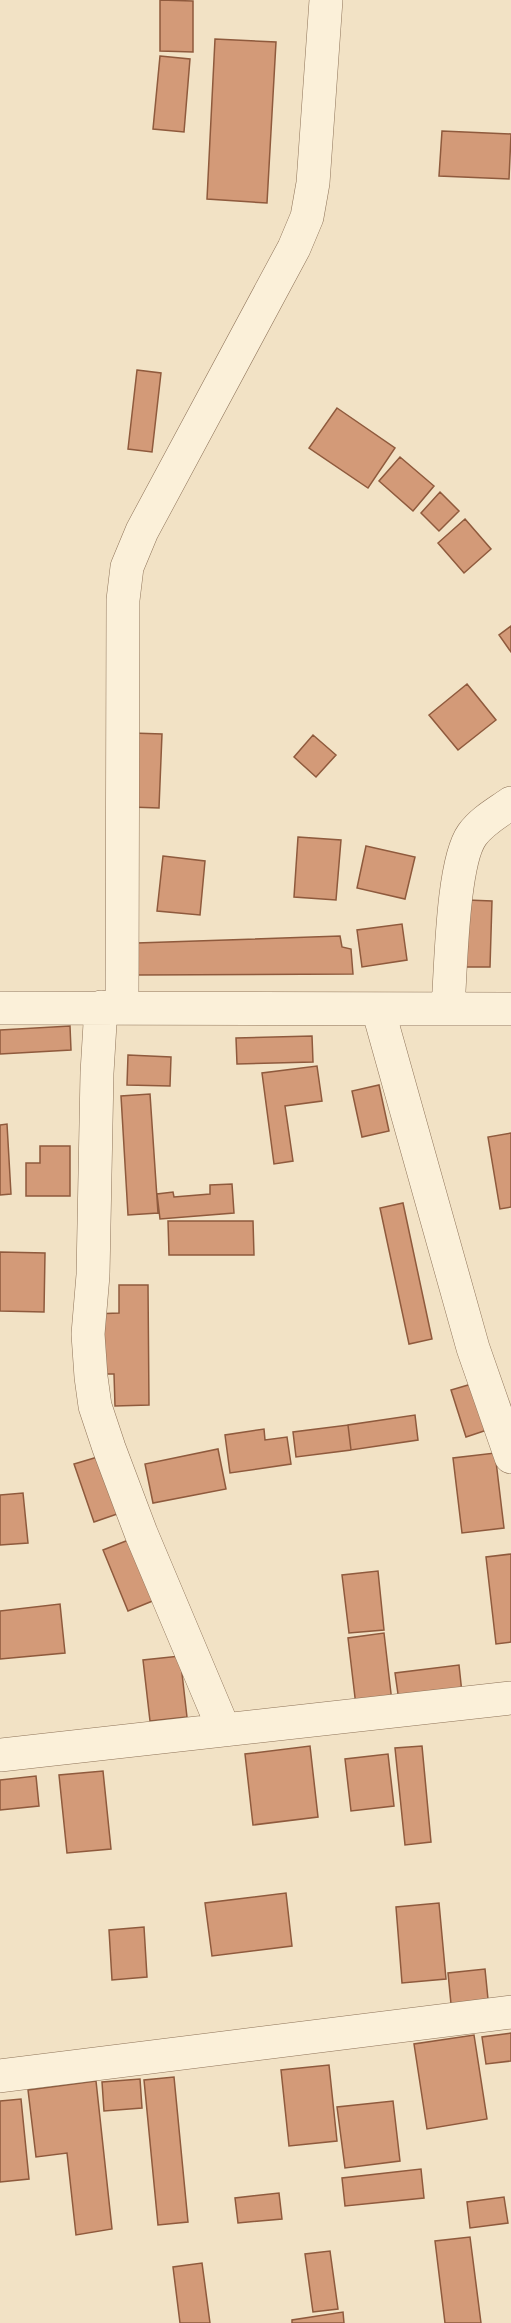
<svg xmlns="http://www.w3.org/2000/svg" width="511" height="2323" font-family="'PT Serif',serif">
<rect width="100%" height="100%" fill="#f2e2c5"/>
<path fill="#d39a78" stroke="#8f5a3d" stroke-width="1.5" d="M160,0l33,1v51l-33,-1z
M215,39l61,3 -9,161 -60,-4z
M160,56l30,3 -6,73 -31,-3z
M442,131l69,3 -2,45 -70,-3z
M137,370l24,3 -9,79 -24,-3z
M337,408l58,40 -27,40 -59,-40z
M400,457l34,29 -21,25 -34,-30z
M440,492l19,19 -20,20 -18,-18z
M465,519l26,30 -27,24 -26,-30z
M511,626v26l-12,-17z
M467,684l29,36 -38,30 -29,-35z
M132,733l30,1 -3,74 -29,-1z
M313,735l23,20 -20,22 -22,-20z
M298,837l43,3 -5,60 -42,-3z
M366,846l49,11 -10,42 -48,-11z
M163,856l42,5 -5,54 -43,-4z
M467,900l25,1 -2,66h-26z
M402,924l5,36 -45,7 -5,-37z
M340,936l2,11 9,2 2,25 -216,1v-32z
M70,1026l1,24 -71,4v-24z
M312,1036l1,26 -76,2 -1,-26z
M128,1055l43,2 -1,29 -43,-1z
M317,1066l5,35 -37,5 8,55 -19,3 -12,-91z
M379,1085l10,46 -27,6 -10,-46z
M150,1094l8,119 -30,2 -7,-119z
M7,1124l4,70 -11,1v-70z
M511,1133v74l-11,2 -12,-72z
M40,1146h30v50h-44v-33h14z
M232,1184l2,29 -74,6 -3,-25 16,-2 1,5 36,-3v-9z
M403,1203l29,136 -23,5 -29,-136z
M168,1221h85l1,34h-85z
M0,1252l45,1 -1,59 -44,-1z
M119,1285h29l1,120 -34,1 -1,-32h-20l-1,-60 26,-1z
M475,1383l15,46 -24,8 -15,-47z
M415,1415l3,25 -67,10 -3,-25z
M348,1425l3,25 -55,7 -3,-25z
M264,1429l1,11 22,-3 4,27 -61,9 -5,-38z
M218,1449l8,40 -73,14 -8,-39z
M495,1453l9,75 -42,5 -9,-75z
M101,1456l19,57 -26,9 -20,-58z
M23,1493l5,50 -28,2v-50z
M131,1539l24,61 -27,11 -25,-61z
M511,1554v88l-15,2 -10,-87z
M378,1571l6,59 -35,3 -7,-58z
M60,1604l5,49 -65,6v-48z
M384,1633l8,69 -36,4 -8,-68z
M180,1656l7,61 -37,4 -7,-61z
M459,1665l3,28 -63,8 -4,-28z
M310,1746l8,71 -65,8 -8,-71z
M422,1746l9,96 -26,3 -10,-97z
M388,1754l6,52 -43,5 -6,-52z
M103,1771l8,78 -44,4 -8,-78z
M36,1776l3,30 -39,4v-30z
M286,1893l6,53 -80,10 -7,-53z
M439,1903l7,76 -44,4 -6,-76z
M144,1927l3,50 -35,3 -3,-50z
M485,1969l3,30 -37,5 -3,-31z
M511,2033v28l-25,3 -4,-27z
M474,2035l13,84 -60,10 -13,-85z
M329,2065l8,76 -48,5 -8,-76z
M174,2077l14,145 -30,3 -14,-145z
M140,2079l2,29 -38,3 -2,-29z
M96,2081l16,148 -36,6 -9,-82 -31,4 -8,-67z
M21,2099l8,80 -29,3v-81z
M393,2101l7,60 -55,7 -8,-61z
M421,2169l3,29 -79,8 -3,-28z
M279,2193l3,26 -44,4 -3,-25z
M504,2197l4,26 -38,5 -3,-26z
M470,2237l11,86h-36l-10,-82z
M330,2251l8,58 -25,3 -8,-58z
M202,2263l8,60h-30l-7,-56z
M343,2312l1,11h-52v-3z"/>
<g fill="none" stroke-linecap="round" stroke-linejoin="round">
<g stroke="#8e7359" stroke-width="34">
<path id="minor" d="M101,1007l-4,66 -4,202 -5,59 3,43 4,29 14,42 32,85 83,197
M122,1007l1,-407 4,-33 15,-36 152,-283 13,-31 6,-34 13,-183
M448,1007c3,-38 4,-144 24,-172 10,-14 25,-22 39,-32
M0,1008l511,1
M378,1009l95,339 38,109
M0,1755l511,-57
M0,2076l511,-64"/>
</g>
<use href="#minor" stroke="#fbf0d9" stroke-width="33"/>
</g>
</svg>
